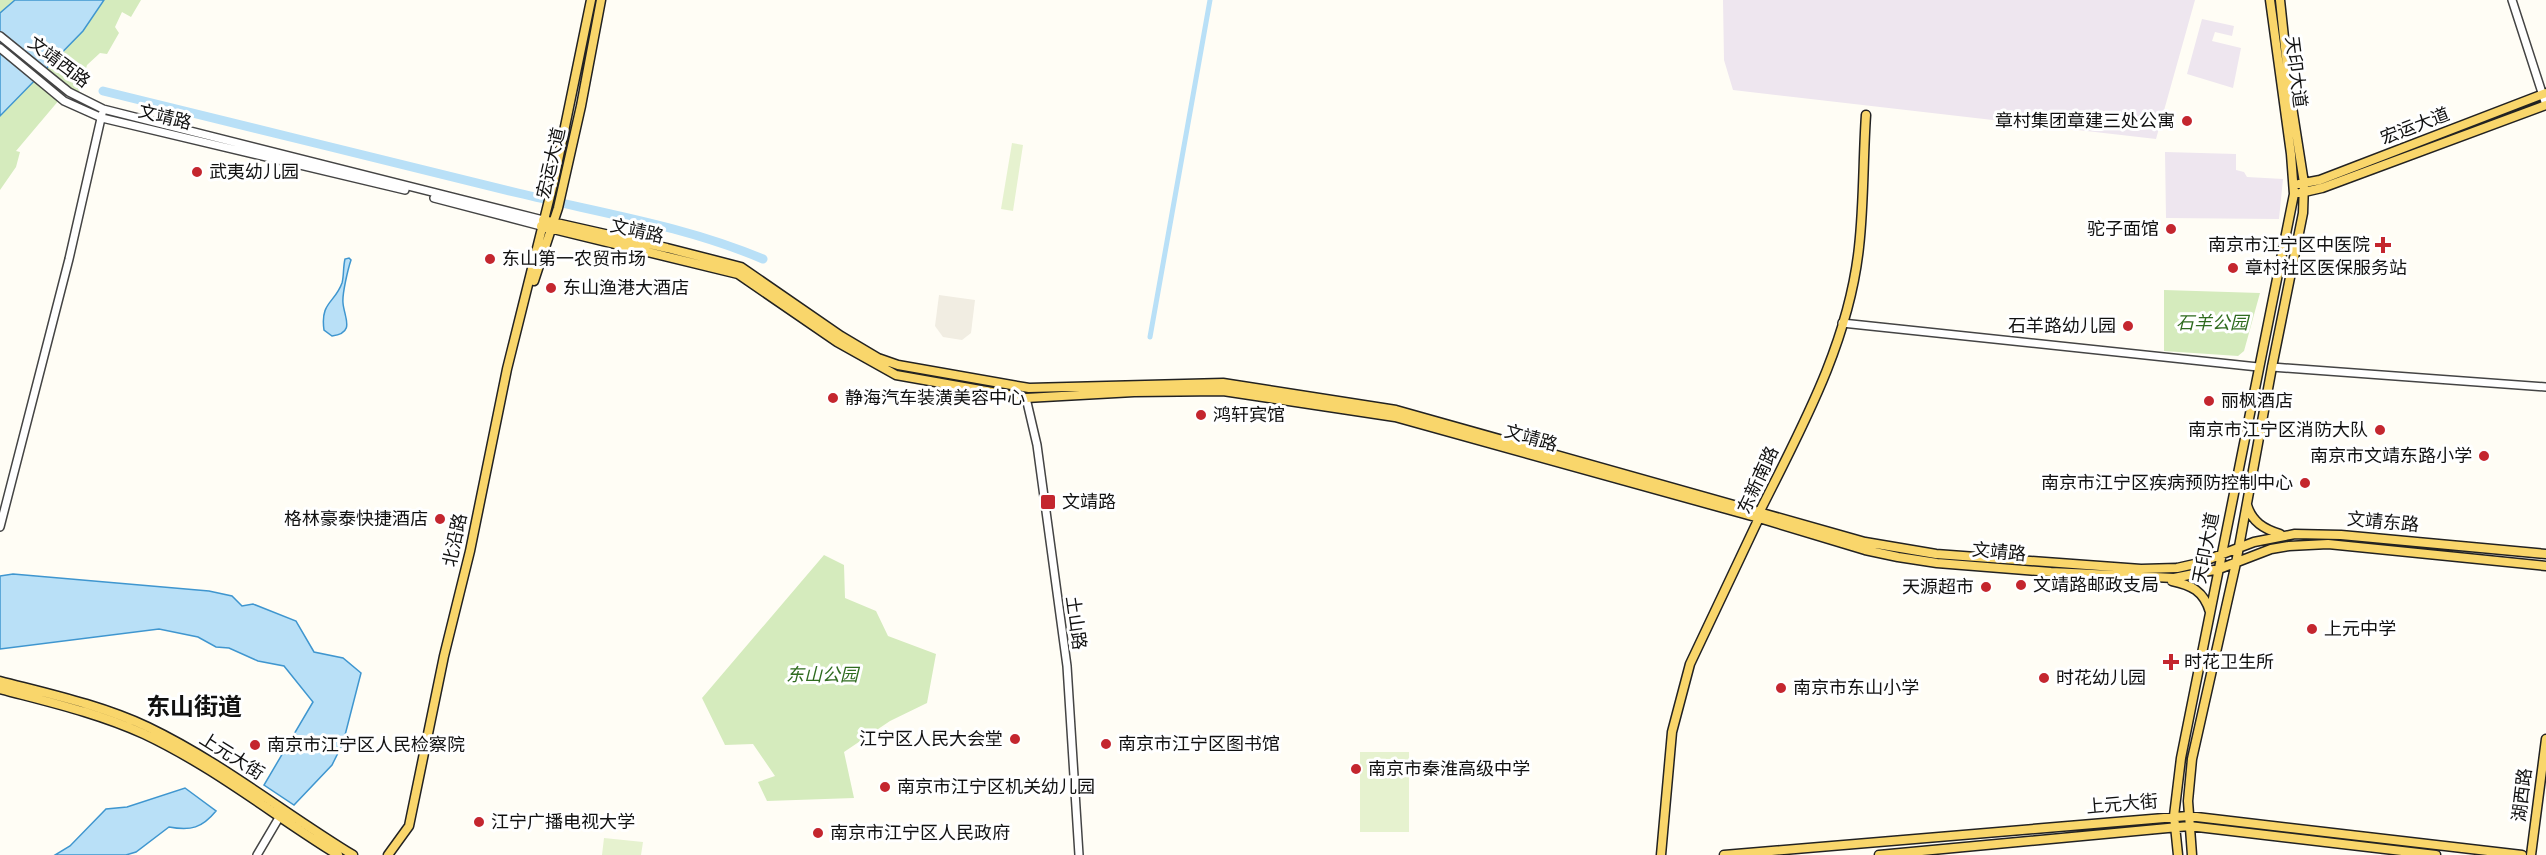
<svg xmlns="http://www.w3.org/2000/svg" width="2546" height="855" font-family="Lora,'Noto Sans SC',serif">
<rect width="100%" height="100%" fill="#fffdf5"/>
<path fill="#eee6ef" d="M1723,0h472l-39,139 -423,-49 -9,-30z
M2202,19l32,7 -2,10 -17,-4 -3,9 29,7 -8,40 -46,-14z
M2165,152l71,2v16l8,2 3,5 36,2 -4,40 -113,-1z"/>
<path fill="#d5ebbd" d="M0,0h141l-10,17 -9,-5 -7,15 4,6 -12,21 -7,-1 -13,12 -8,27 -14,1 -49,58 4,1 -4,15 -16,23z
M2164,290l96,3 -16,58 -6,5 -74,-5z
M824,555l20,10 1,33 31,13 12,25 48,18 -9,49 -37,18 -46,31 10,46 -87,3 -9,-19 17,-6 -22,-32 -28,1 -23,-47z"/>
<path fill="#e6f2cf" d="M1012,143l11,2 -10,66 -12,-2z
M1360,752h49v80h-49z
M604,838l39,4 -2,13h-39z"/>
<path fill="#f1ede2" d="M939,295l36,5 -4,33 -9,7 -19,-3 -8,-11z"/>
<path fill="#b9e0f7" stroke="#3f96cf" stroke-width="1.5" d="M15,0h89l-21,31 -83,85v-103z
M349,258l2,2c-3,9 -9,34 -8,43 1,14 13,30 -11,33l-8,-6c-4,-28 11,-27 18,-47 2,-7 1,-16 3,-24z
M13,574l196,17 23,5 10,10 11,-2 43,17 18,31 29,6 18,15 -18,70 -11,22 -38,40 -30,-20 49,-83 -29,-36 -26,-5 -29,-13 -13,-1 -18,-10 -39,-8 -159,20v-73z
M185,788l31,23c-14,17 -25,20 -47,16l-33,25 -10,3h-71l15,-9 36,-37 21,-2z"/>
<g fill="none" stroke-linecap="round" stroke-linejoin="round">
<path stroke="#b9e0f7" stroke-width="5" d="M1150,337l60,-337"/>
<path stroke="#b9e0f7" stroke-width="9" d="M103,91c138,34 277,68 415,102 83,20 167,33 245,66"/>
<g stroke="#444" stroke-width="10">
<path id="minor" d="M2512,0l34,105
M0,36l69,56 34,17 440,111
M0,48l64,53 38,17 303,72
M434,198l107,28
M1842,323l416,44
M2272,367l274,20
M1026,398l11,47 30,221 12,189
M0,527l69,-268 33,-145
M257,855l23,-39"/>
</g>
<g stroke="#222" stroke-width="11">
<path id="major" d="M2299,184l21,-4 226,-87
M2300,193l22,-5 224,-83
M543,220l124,28 74,19 100,69 37,22 20,7 131,23 194,-5 173,27 469,132 71,12 205,15 36,-1 22,-5 55,-21 41,-8 46,1 205,19
M541,226l197,48 99,68 59,33 130,23 108,-6 89,-1 172,26 364,101 106,32 33,7 39,6 114,9 123,6 45,-9 52,-20 18,-3 39,-2 218,22
M534,281l24,-73 23,-102 20,-106
M2247,505c5,17 17,24 33,29
M2172,581c19,4 32,10 38,31
M0,681c50,13 101,24 148,46 73,35 136,86 205,128
M0,689c49,13 98,24 144,45 70,33 129,81 194,121
M388,855l21,-29 35,-170 26,-105 37,-182 47,-189 37,-180
M1661,855l11,-123 18,-68 69,-146 1,-7c42,-84 89,-169 99,-264 5,-44 4,-89 7,-132
M1724,855l464,-39 334,39
M1879,855l310,-29 247,29
M2178,855l-4,-39 7,-58 113,-564 -3,-40 -21,-154
M2192,855l-4,-54 4,-42 44,-196 36,-196 31,-154 1,-30 -14,-89 -10,-94
M2531,855l15,-116"/>
</g>
<use href="#minor" stroke="#fff" stroke-width="7"/>
<use href="#major" stroke="#f9d66b" stroke-width="8"/>
</g>
<g fill="#c4262e" stroke="#fff" stroke-width="2">
<circle cx="2187" cy="121" r="6"/>
<circle cx="197" cy="172" r="6"/>
<circle cx="2171" cy="229" r="6"/>
<path d="M2380 236h6v6h6v6h-6v6h-6v-6h-6v-6h6z"/>
<circle cx="490" cy="259" r="6"/>
<circle cx="2233" cy="268" r="6"/>
<circle cx="551" cy="288" r="6"/>
<circle cx="2128" cy="326" r="6"/>
<circle cx="833" cy="398" r="6"/>
<circle cx="2209" cy="401" r="6"/>
<circle cx="1201" cy="415" r="6"/>
<circle cx="2380" cy="430" r="6"/>
<circle cx="2484" cy="456" r="6"/>
<circle cx="2305" cy="483" r="6"/>
<rect x="1040" y="494" width="16" height="16" rx="3"/>
<circle cx="440" cy="519" r="6"/>
<circle cx="2021" cy="585" r="6"/>
<circle cx="1986" cy="587" r="6"/>
<circle cx="2312" cy="629" r="6"/>
<path d="M2168 653h6v6h6v6h-6v6h-6v-6h-6v-6h6z"/>
<circle cx="2044" cy="678" r="6"/>
<circle cx="1781" cy="688" r="6"/>
<circle cx="1015" cy="739" r="6"/>
<circle cx="1106" cy="744" r="6"/>
<circle cx="255" cy="745" r="6"/>
<circle cx="1356" cy="769" r="6"/>
<circle cx="885" cy="787" r="6"/>
<circle cx="479" cy="822" r="6"/>
<circle cx="818" cy="833" r="6"/>
</g>
<g text-anchor="middle" stroke-width="6" stroke-linejoin="round" paint-order="stroke">
<g font-size="18" fill="#111" stroke="#fff">
<text transform="translate(59 62) rotate(37)" y="6">文靖西路</text>
<text transform="translate(2296 72) rotate(83)" y="6">天印大道</text>
<text transform="translate(165 117) rotate(14)" y="6">文靖路</text>
<text transform="translate(2415 126) rotate(-21)" y="6">宏运大道</text>
<text transform="translate(551 163) rotate(-77)" y="6">宏运大道</text>
<text transform="translate(637 231) rotate(13)" y="6">文靖路</text>
<text transform="translate(1531 438) rotate(16)" y="6">文靖路</text>
<text transform="translate(1758 480) rotate(-65)" y="6">东新南路</text>
<text transform="translate(2383 522) rotate(5)" y="6">文靖东路</text>
<text transform="translate(455 540) rotate(-78)" y="6">北沿路</text>
<text transform="translate(2206 548) rotate(-79)" y="6">天印大道</text>
<text transform="translate(1999 552) rotate(5)" y="6">文靖路</text>
<text transform="translate(1076 623) rotate(82)" y="6">土山路</text>
<text transform="translate(232 756) rotate(32)" y="6">上元大街</text>
<text transform="translate(2522 795) rotate(-83)" y="6">湖西路</text>
<text transform="translate(2122 804) rotate(-5)" y="6">上元大街</text>
</g>
<g font-size="18" fill="#111" stroke="#fff" text-anchor="start">
<text x="2175" y="127" text-anchor="end">章村集团章建三处公寓</text>
<text x="209" y="178">武夷幼儿园</text>
<text x="2159" y="235" text-anchor="end">驼子面馆</text>
<text x="2370" y="251" text-anchor="end">南京市江宁区中医院</text>
<text x="502" y="265">东山第一农贸市场</text>
<text x="2245" y="274">章村社区医保服务站</text>
<text x="563" y="294">东山渔港大酒店</text>
<text x="2116" y="332" text-anchor="end">石羊路幼儿园</text>
<text x="845" y="404">静海汽车装潢美容中心</text>
<text x="2221" y="407">丽枫酒店</text>
<text x="1213" y="421">鸿轩宾馆</text>
<text x="2368" y="436" text-anchor="end">南京市江宁区消防大队</text>
<text x="2472" y="462" text-anchor="end">南京市文靖东路小学</text>
<text x="2293" y="489" text-anchor="end">南京市江宁区疾病预防控制中心</text>
<text x="1062" y="508">文靖路</text>
<text x="428" y="525" text-anchor="end">格林豪泰快捷酒店</text>
<text x="2033" y="591">文靖路邮政支局</text>
<text x="1974" y="593" text-anchor="end">天源超市</text>
<text x="2324" y="635">上元中学</text>
<text x="2184" y="668">时花卫生所</text>
<text x="2056" y="684">时花幼儿园</text>
<text x="1793" y="694">南京市东山小学</text>
<text x="1003" y="745" text-anchor="end">江宁区人民大会堂</text>
<text x="1118" y="750">南京市江宁区图书馆</text>
<text x="267" y="751">南京市江宁区人民检察院</text>
<text x="1368" y="775">南京市秦淮高级中学</text>
<text x="897" y="793">南京市江宁区机关幼儿园</text>
<text x="491" y="828">江宁广播电视大学</text>
<text x="830" y="839">南京市江宁区人民政府</text>
</g>
<g font-size="18" font-style="italic" fill="#2f6b1f" stroke="#fff">
<text x="2212" y="329">石羊公园</text>
<text x="822" y="681">东山公园</text>
</g>
<g font-size="24" font-weight="bold" fill="#111" stroke="#fff">
<text x="194" y="715">东山街道</text>
</g>
</g>
</svg>
